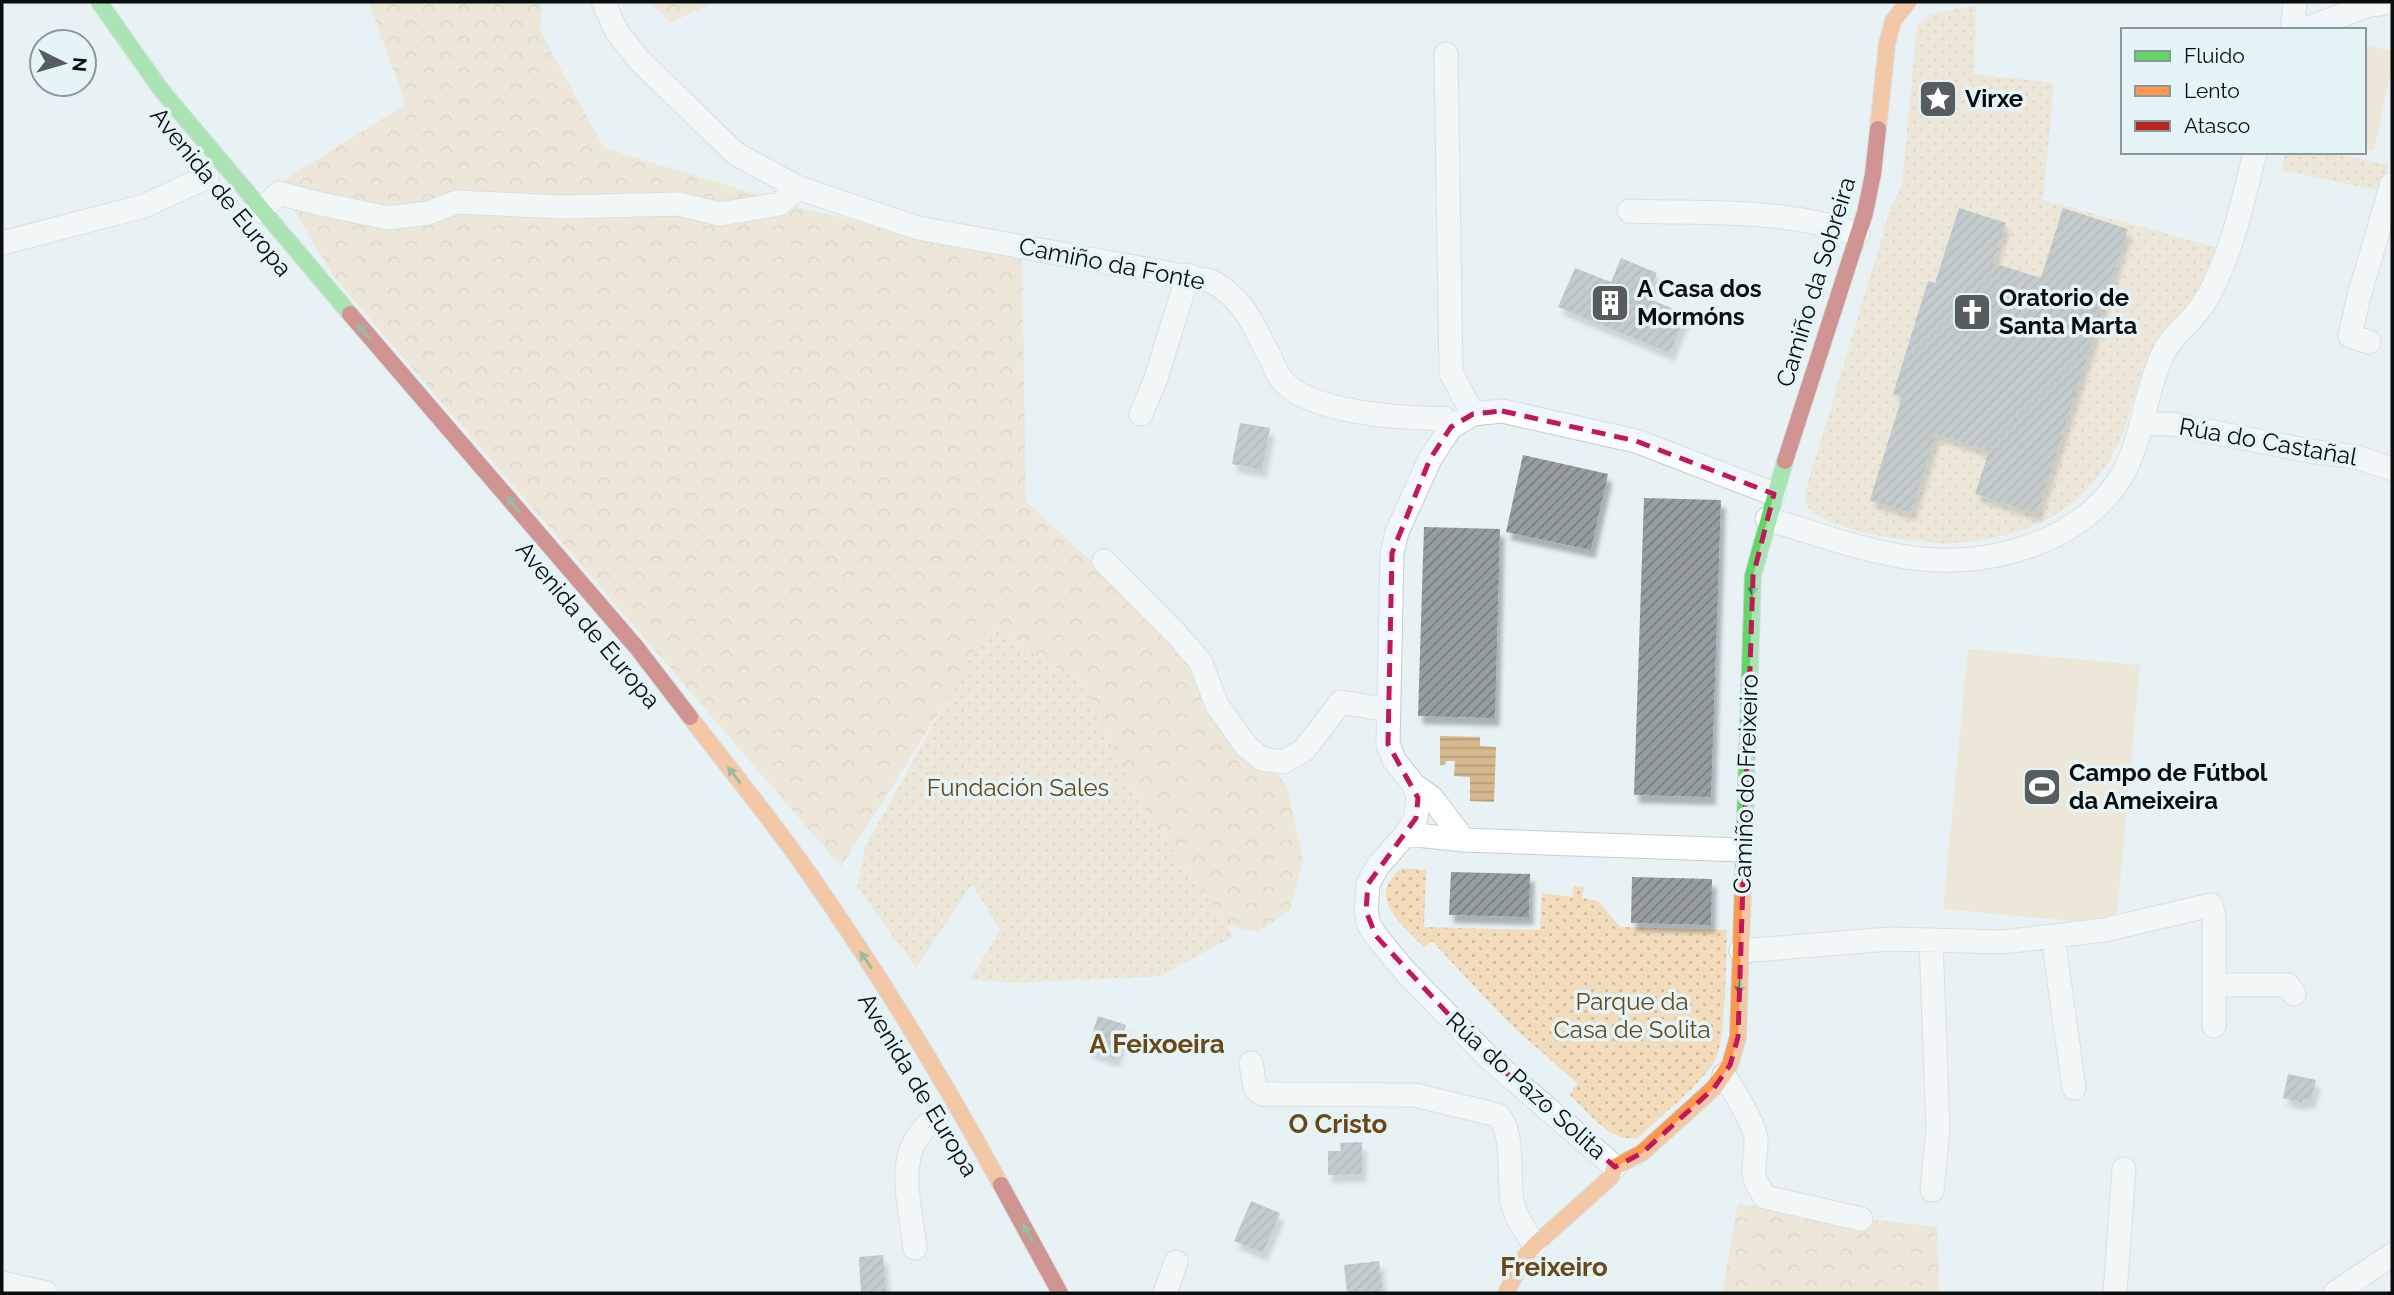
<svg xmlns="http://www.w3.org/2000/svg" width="2394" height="1295" font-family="Raleway,sans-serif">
<defs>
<pattern id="forest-crowns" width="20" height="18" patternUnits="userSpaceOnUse" patternTransform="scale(1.75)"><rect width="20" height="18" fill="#f2dcbb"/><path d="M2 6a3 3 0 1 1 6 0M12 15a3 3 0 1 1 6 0" fill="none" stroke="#cebca0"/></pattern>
<pattern id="park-dots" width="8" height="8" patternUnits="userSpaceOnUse" patternTransform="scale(1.75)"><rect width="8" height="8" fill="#f2dcbb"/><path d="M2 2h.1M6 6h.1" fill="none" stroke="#cebca0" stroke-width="1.8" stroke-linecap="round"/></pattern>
<pattern id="water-rules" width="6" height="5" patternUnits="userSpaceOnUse" patternTransform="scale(1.75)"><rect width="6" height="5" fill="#d6b88f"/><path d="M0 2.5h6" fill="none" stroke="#b69d7a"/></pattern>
<pattern id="building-hatch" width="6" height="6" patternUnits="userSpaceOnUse" patternTransform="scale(1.75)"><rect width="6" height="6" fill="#979e9f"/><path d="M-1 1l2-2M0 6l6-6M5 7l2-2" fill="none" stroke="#797f80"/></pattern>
<filter id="shadow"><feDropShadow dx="4.5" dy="8" stdDeviation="2" flood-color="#0004"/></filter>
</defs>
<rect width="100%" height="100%" fill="#e8f1f3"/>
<path fill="url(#forest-crowns)" d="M368,2h174l-2,29 64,117 207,63 211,43 4,248 168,153 93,132 16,73 -13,50 -32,22 -32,-7 -85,-120 -57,-120 -95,-59 -39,69 -109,172 -507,-590 -56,-93 128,-80z
M650,2h64l-44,21z
M1738,1204l199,23 2,66h-217z"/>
<path fill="url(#park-dots)" d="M1976,6l-2,68 80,9 -11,117 179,49c-8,15 -16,32 -26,46 -12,17 -29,32 -40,50 -16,25 -22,57 -32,85 -30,77 -92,108 -171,113 -14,1 -29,-2 -43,-3 -30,-3 -84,-12 -104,-35l-1,-12 86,-286 11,-22 15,-159 13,-12z
M2286,152h42l60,13 -8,26 -99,-21z
M988,626l96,59 57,120 93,131 -74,40 -147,7 -43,-4 30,-49 -28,-46 -56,84 -59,-82 8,-39z
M1401,868l25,2 -2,57 116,3 2,-37 30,4 2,-11 10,1 -2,11 16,3 22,26 107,3c-1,28 -1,109 -12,130 -12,23 -57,58 -77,78 -28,5 -50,-27 -69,-44l9,-10 -70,-62 -76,-81 -8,6c-14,-15 -45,-39 -37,-61 3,-7 9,-13 14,-18z"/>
<path fill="#f2dcbb" d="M2364,45l28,6v15l-18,85 -10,-2z
M1968,649l172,16 -24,260 -173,-16z"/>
<path fill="url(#water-rules)" d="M1440,736l40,1v9l16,1 -2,55 -24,-1v-24l-16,-1 1,-15h-9l-1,4h-5z"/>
<path fill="url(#building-hatch)" filter="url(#shadow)" d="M1959,208l47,15 -13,40 48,15 22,-70 65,21 -91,285 -62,-20 14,-43 -53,-17 -25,79 -41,-13 32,-103 -9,-3 35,-113 7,2z
M1621,258l36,15 -10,25 39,16 -16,39 -112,-46 17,-39 36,14z
M1240,423l30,5 -8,42 -30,-6z
M1523,455l85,19 -17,76 -85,-18z
M1644,498l77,2 -10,297 -77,-2z
M1424,527l76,2 -5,189 -77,-2z
M1451,872l79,2 -1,43 -80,-2z
M1632,877l80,2 -1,46 -80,-2z
M1098,1016l28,9 -11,34 -28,-9z
M2288,1074l28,6 -5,21 -8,-2 -1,4 -19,-5z
M1362,1142v32l-34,1v-24h13l-1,-8z
M1251,1201l29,12 -17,40 -29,-12z
M883,1255l3,37 -25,1 -2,-36z
M1379,1261l4,32h-36l-3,-28z"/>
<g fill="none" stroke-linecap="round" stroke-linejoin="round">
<g stroke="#c6cdce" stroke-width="25">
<path id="street" d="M2292,30l3,-28
M2303,30l63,-24 26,-4
M1446,54l5,319 22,41
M799,188l119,40 293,53c33,18 41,42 58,74 4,8 7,17 12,24 27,34 122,40 163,39l7,9
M261,211l18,-18 33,9 76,16 40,-5 29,-11 105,5 117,-3 41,10 59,-10 20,-16 -63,-34 -97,-94 -22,-28 -14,-30
M1629,211c79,3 153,-3 229,23
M2,243l142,-37 63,-29
M2369,342l-19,-6 9,-40 33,-112
M1141,414l15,-36 32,-103
M2142,424h30l138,27 46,6 36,12
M1767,519c94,28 170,62 268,25 35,-13 66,-35 86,-67 22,-37 23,-82 41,-121 10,-23 33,-35 45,-58 25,-45 36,-96 48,-146
M1104,561l74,75 22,25 17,44 30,42 15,12 21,3 21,-12 37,-48 47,8
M1414,785l18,13 32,42
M1406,834l58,6 279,10
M2053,937l21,151
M1931,940l7,189 -6,61
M1741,951l149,-12 113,3 101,-12 107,-25 3,12v109
M2214,985h74l6,9
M1251,1063l4,25 7,6 153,1 82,20c18,14 11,63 15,86 4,17 13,30 23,44
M1724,1075c8,13 31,49 32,64 1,29 -10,30 9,58l96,22
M1615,1167l-127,-110 -84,-87 -28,-34 -7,-11 -3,-14 2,-27 10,-18 28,-32 10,-16 2,-20 -4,-13 -20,-25 -6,-16 4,-191 5,-21 33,-73 21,-32 22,-13 29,-3 134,30 138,53
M915,1248c-3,-30 -14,-68 -4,-98 5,-14 16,-25 26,-35
M2,1283l44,10
M1165,1293l11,-31
M2115,1293l9,-124
M2335,1293l57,-38"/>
</g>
<g stroke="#c6cdce" stroke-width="18">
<path id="fast" d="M99,2l63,89 188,223
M1743,886l10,-310 32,-115"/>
</g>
<g stroke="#c6cdce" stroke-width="18">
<path id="slow" d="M1878,129l9,-85 6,-23 15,-19
M690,717c37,49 77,97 113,148 72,102 138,210 198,320
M1506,1293l19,-37 10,-11 76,-68 4,-10 27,-14 72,-65 16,-23 8,-28 5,-151"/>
</g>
<g stroke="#c6cdce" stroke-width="18">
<path id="jam" d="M350,314l287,334 53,69
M1785,461l80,-248 8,-39 5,-45
M1001,1185l59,108"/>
</g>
<use href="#street" stroke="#fcfdfd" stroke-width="23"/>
<use href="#fast" stroke="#63d668" stroke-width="16"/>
<use href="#slow" stroke="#ff974d" stroke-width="16"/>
<use href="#jam" stroke="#b3261e" stroke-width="16"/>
</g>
<defs><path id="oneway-solid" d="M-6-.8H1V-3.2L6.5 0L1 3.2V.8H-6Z" transform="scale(1.75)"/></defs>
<g fill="#3a7c40">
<use href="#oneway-solid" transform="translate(364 332) rotate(-130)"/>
<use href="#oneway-solid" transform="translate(513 504) rotate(-131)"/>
<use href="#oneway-solid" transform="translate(1753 586) rotate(93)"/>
<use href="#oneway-solid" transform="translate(734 775) rotate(-127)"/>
<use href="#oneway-solid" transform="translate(866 960) rotate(-124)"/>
<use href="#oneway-solid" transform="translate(1740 985) rotate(93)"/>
<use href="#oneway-solid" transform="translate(1028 1233) rotate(-119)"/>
</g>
<path d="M0 0H2394V1295H0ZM1502,411l134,30 138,53 -21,82 -15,461 -8,28 -16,23 -72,65 -27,14 -127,-110 -112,-121 -10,-25 2,-27 48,-66 2,-20 -30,-54 4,-191 38,-94 21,-32 22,-13z" fill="#e8f1f3" fill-opacity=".55" fill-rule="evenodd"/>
<path fill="none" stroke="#c2185b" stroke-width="5" stroke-dasharray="14 9" stroke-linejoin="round" d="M1502,411l134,30 138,53 -21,82 -15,461 -8,28 -16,23 -72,65 -27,14 -127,-110 -112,-121 -10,-25 2,-27 48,-66 2,-20 -30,-54 4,-191 38,-94 21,-32 22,-13z"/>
<defs>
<g id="sight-square" transform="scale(2.0125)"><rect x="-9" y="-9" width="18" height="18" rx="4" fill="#575d5f" stroke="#e4f4f7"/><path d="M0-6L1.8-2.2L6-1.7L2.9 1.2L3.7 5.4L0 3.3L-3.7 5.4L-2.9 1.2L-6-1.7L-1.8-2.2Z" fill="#fff"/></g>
<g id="building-square" transform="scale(2.0125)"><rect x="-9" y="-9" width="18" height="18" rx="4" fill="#575d5f" stroke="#e4f4f7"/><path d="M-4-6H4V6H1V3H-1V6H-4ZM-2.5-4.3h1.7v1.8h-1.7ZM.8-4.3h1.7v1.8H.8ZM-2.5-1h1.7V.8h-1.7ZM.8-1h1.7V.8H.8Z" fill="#fff"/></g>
<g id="church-square" transform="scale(2.0125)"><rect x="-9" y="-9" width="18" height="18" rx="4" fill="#575d5f" stroke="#e4f4f7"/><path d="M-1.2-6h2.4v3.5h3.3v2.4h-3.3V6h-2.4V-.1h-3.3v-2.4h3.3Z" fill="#fff"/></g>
<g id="stadium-square" transform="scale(2.0125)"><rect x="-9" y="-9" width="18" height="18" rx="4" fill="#575d5f" stroke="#e4f4f7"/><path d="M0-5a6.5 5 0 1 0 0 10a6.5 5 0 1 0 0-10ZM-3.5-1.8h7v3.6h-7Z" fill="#fff"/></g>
</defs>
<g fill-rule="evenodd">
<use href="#sight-square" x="1938" y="99"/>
<use href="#building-square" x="1610" y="303"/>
<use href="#church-square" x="1972" y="312"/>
<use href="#stadium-square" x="2042" y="787"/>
</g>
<g text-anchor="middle" stroke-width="7" stroke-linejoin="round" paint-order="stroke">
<g font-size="24" font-weight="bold" fill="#090e0f" stroke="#e4f4f7" text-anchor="start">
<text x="1965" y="107">Virxe</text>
<text x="1637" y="297">A Casa dos<tspan x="1637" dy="28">Mormóns</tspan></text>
<text x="1999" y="306">Oratorio de<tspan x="1999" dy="28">Santa Marta</tspan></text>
<text x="2069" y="781">Campo de Fútbol<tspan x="2069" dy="28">da Ameixeira</tspan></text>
</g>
<g font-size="24" fill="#090e0f" stroke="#e4f4f7">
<text transform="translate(221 192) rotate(51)" y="8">Avenida de Europa</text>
<text transform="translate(1112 264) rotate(11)" y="8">Camiño da Fonte</text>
<text transform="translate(1816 282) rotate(-73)" y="8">Camiño da Sobreira</text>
<text transform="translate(2268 442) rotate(10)" y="8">Rúa do Castañal</text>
<text transform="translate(588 625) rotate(50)" y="8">Avenida de Europa</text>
<text transform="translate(1746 784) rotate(-88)" y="8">Camiño do Freixeiro</text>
<text transform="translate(918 1085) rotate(59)" y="8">Avenida de Europa</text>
<text transform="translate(1526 1086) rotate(42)" y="8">Rúa do Pazo Solita</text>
</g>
<g font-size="24" fill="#68471a" stroke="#e4f4f7">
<text x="1018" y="796">Fundación Sales</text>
<text x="1632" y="1010">Parque da<tspan x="1632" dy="28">Casa de Solita</tspan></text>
</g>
<g font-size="26" font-weight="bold" fill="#6b4816" stroke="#e4f4f7">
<text x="1157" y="1053">A Feixoeira</text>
<text x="1338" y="1133">O Cristo</text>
<text x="1554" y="1276">Freixeiro</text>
</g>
</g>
<rect width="2394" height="1295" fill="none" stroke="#090e0f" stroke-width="7"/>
<rect x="2121" y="28" width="245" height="126" fill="#e4f4f7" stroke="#8c989a" stroke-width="2"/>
<rect x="2135" y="51" width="35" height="10" fill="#63d668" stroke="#8c989a" stroke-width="2"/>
<text x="2184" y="63" font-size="21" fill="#090e0f">Fluido</text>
<rect x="2135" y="86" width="35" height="10" fill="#ff974d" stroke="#8c989a" stroke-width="2"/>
<text x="2184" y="98" font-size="21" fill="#090e0f">Lento</text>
<rect x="2135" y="121" width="35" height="10" fill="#b3261e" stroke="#8c989a" stroke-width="2"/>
<text x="2184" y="133" font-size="21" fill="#090e0f">Atasco</text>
<g transform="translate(63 63) rotate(95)"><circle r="33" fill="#e4f4f7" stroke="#8c989a" stroke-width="2"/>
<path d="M0-5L12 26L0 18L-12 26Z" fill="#575d5f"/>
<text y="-10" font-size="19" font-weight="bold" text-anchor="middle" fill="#090e0f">N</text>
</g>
</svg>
